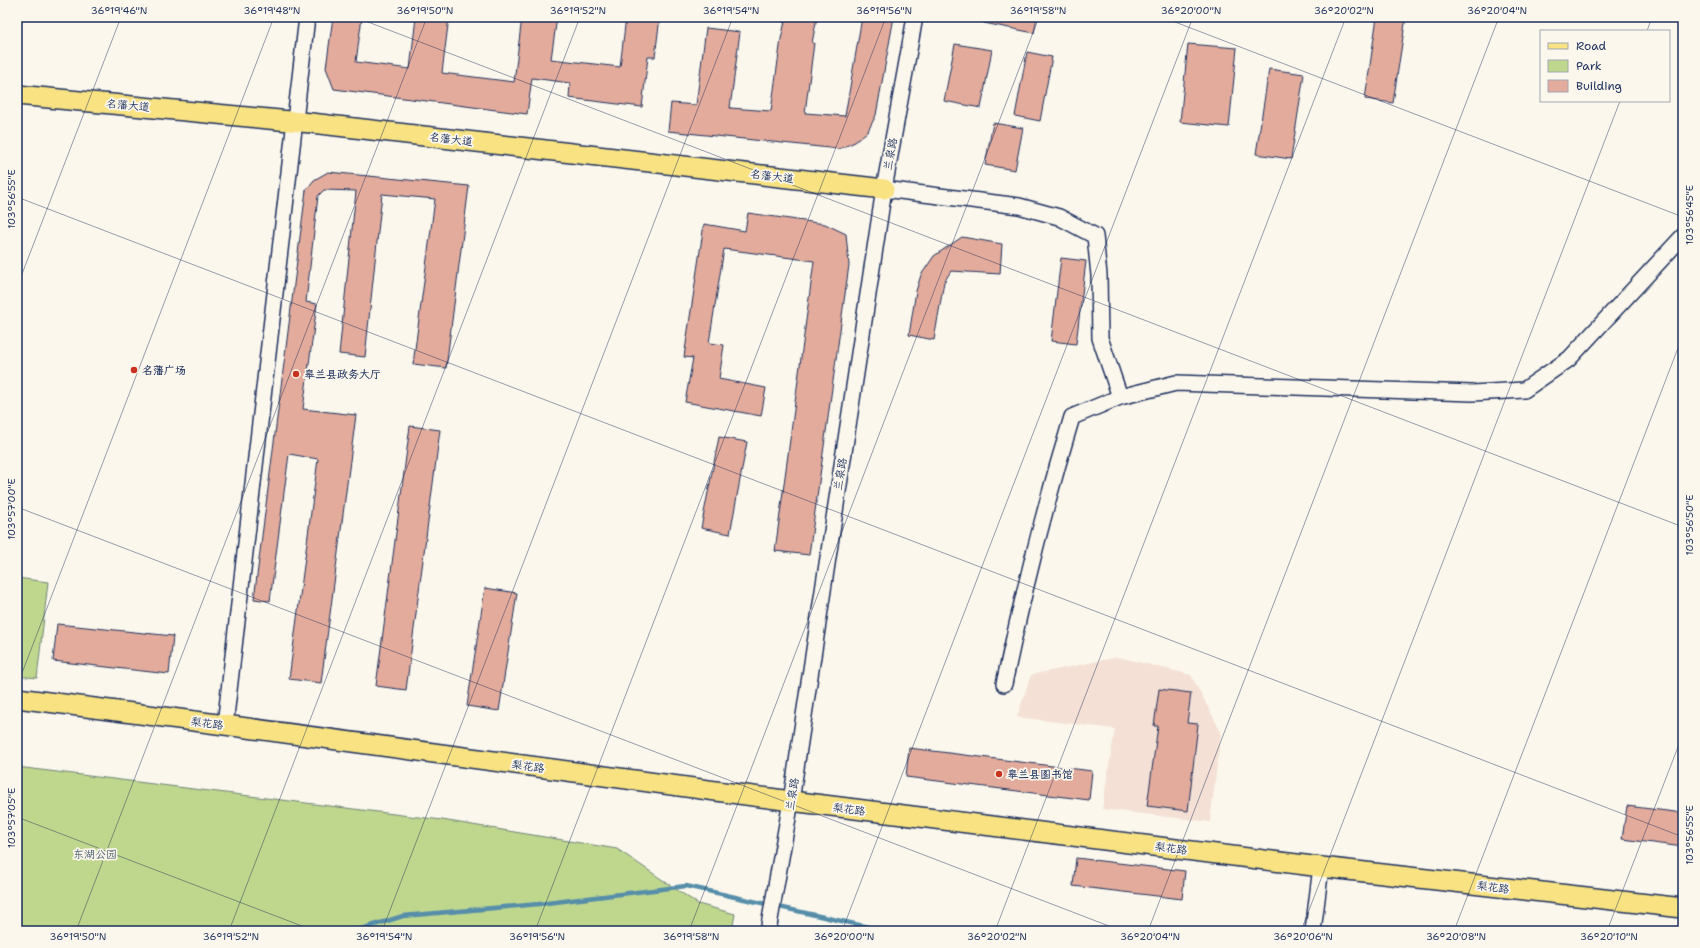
<svg xmlns="http://www.w3.org/2000/svg" width="1700" height="948" font-family="'Shantell Sans','LXGW WenKai TC',sans-serif">
<rect width="100%" height="100%" fill="#fbf7ec"/>
<filter id="ink" filterUnits="userSpaceOnUse"><feTurbulence type="fractalNoise" baseFrequency=".025" numOctaves="2"/><feDisplacementMap in="SourceGraphic" scale="8" xChannelSelector="R" yChannelSelector="G"/><feConvolveMatrix kernelMatrix="1 2 1 2 8 2 1 2 1" color-interpolation-filters="sRGB"/></filter>
<g filter="url(#ink)">
<path fill="#f4e0d4" d="M1118,657l73,18 30,57 -11,90 -108,-13 13,-80 -98,-12 14,-42z"/>
<path fill="#bfd78d" stroke="#6d8376" d="M17,578l31,4 -11,96 -20,-2z
M17,767l425,53 175,29 81,55 37,10 -3,17h-715z"/>
<g fill="none" stroke-linecap="round" stroke-linejoin="round">
<path stroke="#578eaa" stroke-width="4.5" d="M355,931l48,-15 136,-12 147,-18 200,45"/>
</g>
<path fill="#e3ab9b" stroke="#1b2f5e" d="M333,17h29l-6,45 54,7 6,-52h33l-7,56 72,9 8,-65h35l-6,42 69,8 6,-50h34l-5,40h-7l-6,50 -73,-9 1,-15 -38,-5 -5,36 -193,-25 -8,-21z
M786,17h31l-5,26h2l-9,70 40,3 17,-99h32l-18,98 -8,16 -13,11 -16,7 -171,-18 3,-28 25,2 10,-77 34,4 -10,76 41,3 10,-72z
M985,17h52l-3,16 -50,-10z
M1377,17h29l-13,86 -28,-4z
M955,44l37,6 -11,58 -37,-7z
M1188,44l49,4 -8,79 -49,-5z
M1027,52l25,5 -12,64 -25,-5z
M1269,69l35,5 -13,85 -35,-5z
M993,123l30,5 -8,42 -30,-5z
M328,172l141,14 -23,182 -33,-4 22,-165 -53,-5 -17,163 -26,-3 17,-163 -32,-1 -6,6 -12,106 11,2 -14,105 53,6 -35,268 -32,-4 29,-220 -29,-5 -19,147 -16,-2 52,-409 8,-10z
M748,213l77,11 21,10 3,31 -40,290 -34,-4 39,-290 -90,-12 -15,94 15,2 -5,34 47,9 -5,28 -76,-14 8,-44 -9,-1 20,-133 41,7z
M962,237l40,7 -2,30 -49,-3 -7,11 -10,58 -25,-5 7,-44 5,-16 13,-19z
M1061,258l25,3 -10,83 -25,-3z
M410,426l30,4 -34,260 -30,-4z
M719,437l28,5 -17,92 -29,-6z
M485,588l32,5 -18,118 -32,-5z
M57,624l116,12 -4,38 -116,-13z
M1159,689l32,4 -4,30 11,1 -10,87 -41,-5 11,-80h-4z
M909,748l183,23 -3,29 -183,-23z
M1627,806l56,7v34l-61,-8z
M1076,858l109,13 -3,28 -109,-13z"/>
<g fill="none" stroke-linecap="round" stroke-linejoin="round">
<g stroke="#1b2f5e" stroke-width="18">
<path id="minor" d="M884,189l135,17 40,11 36,19 4,39 1,63 20,59
M1004,684c19,-91 41,-179 68,-267l48,-20 56,-14 296,10 52,-3 45,-31 114,-123
M225,725l82,-708
M768,931l23,-130 93,-612 31,-172
M1313,931l8,-64"/>
</g>
<g stroke="#1b2f5e" stroke-width="22">
<path id="major" d="M17,95l294,28 573,66
M17,698l208,27 566,76 530,66 362,41"/>
</g>
<use href="#minor" stroke="#fbf7ec" stroke-width="15"/>
<use href="#major" stroke="#f8e281" stroke-width="19"/>
</g>
</g>
<path fill="none" stroke="#1b2f5e" stroke-width="1" stroke-opacity="0.45" d="M355,17l1328,510M1162,17l521,200M1647,31l5,-14M17,197l1666,640M17,287l104,-270M17,507l1105,424M17,686l257,-669M17,817l298,114M76,931l351,-914M229,931l351,-914M382,931l351,-914M535,931l351,-914M689,931l350,-914M842,931l351,-914M995,931l351,-914M1148,931l351,-914M1301,931l319,-830M1454,931l229,-596M1607,931l76,-197"/>
<g fill="#c8321e" stroke="#fbf7ec" stroke-width="1.5">
<circle cx="134" cy="370" r="4"/>
<circle cx="296" cy="374" r="4"/>
<circle cx="999" cy="774" r="4"/>
</g>
<g text-anchor="middle" stroke-width="3.5" stroke-linejoin="round" paint-order="stroke">
<g font-size="11" fill="#1b2f5e" stroke="#fbf7ec">
<text transform="translate(128 105) rotate(5)" y="4">名藩大道</text>
<text transform="translate(451 139) rotate(7)" y="4">名藩大道</text>
<text transform="translate(890 154) rotate(-80)" y="4">兰泉路</text>
<text transform="translate(772 176) rotate(7)" y="4">名藩大道</text>
<text transform="translate(840 474) rotate(-81)" y="4">兰泉路</text>
<text transform="translate(207 723) rotate(7)" y="4">梨花路</text>
<text transform="translate(528 766) rotate(8)" y="4">梨花路</text>
<text transform="translate(792 794) rotate(-81)" y="4">兰泉路</text>
<text transform="translate(849 809) rotate(7)" y="4">梨花路</text>
<text transform="translate(1171 848) rotate(7)" y="4">梨花路</text>
<text transform="translate(1493 887) rotate(7)" y="4">梨花路</text>
</g>
<g font-size="11" font-weight="bold" fill="#1b2f5e" stroke="#fbf7ec" text-anchor="start">
<text x="142" y="374">名藩广场</text>
<text x="304" y="378">皋兰县政务大厅</text>
<text x="1007" y="778">皋兰县图书馆</text>
</g>
<g font-size="11" fill="#44596a" stroke="#fbf7ec">
<text x="95" y="858">东湖公园</text>
</g>
</g>
<rect width="1700" height="948" fill="none" stroke="#fbf7ec" stroke-width="44"/>
<rect x="1540" y="30" width="130" height="72" fill="#fbf7ec" stroke="#a1a7b3"/>
<rect x="1548" y="43" width="20" height="6" fill="#f8e281" stroke="#a1a7b3"/>
<text x="1576" y="50" font-size="12" fill="#1b2f5e">Road</text>
<rect x="1548" y="60" width="20" height="12" fill="#bfd78d" stroke="#a1a7b3"/>
<text x="1576" y="70" font-size="12" fill="#1b2f5e">Park</text>
<rect x="1548" y="80" width="20" height="12" fill="#e3ab9b" stroke="#a1a7b3"/>
<text x="1576" y="90" font-size="12" fill="#1b2f5e">Building</text>
<rect x="22" y="22" width="1656" height="904" fill="none" stroke="#1b2f5e" stroke-width="1.5"/>
<g font-size="10" text-anchor="middle" fill="#1b2f5e">
<text x="119" y="14">36°19'46"N</text>
<text x="272" y="14">36°19'48"N</text>
<text x="425" y="14">36°19'50"N</text>
<text x="578" y="14">36°19'52"N</text>
<text x="731" y="14">36°19'54"N</text>
<text x="884" y="14">36°19'56"N</text>
<text x="1038" y="14">36°19'58"N</text>
<text x="1191" y="14">36°20'00"N</text>
<text x="1344" y="14">36°20'02"N</text>
<text x="1497" y="14">36°20'04"N</text>
<text transform="translate(11 199) rotate(-90)" y="4">103°56'55"E</text>
<text transform="translate(1689 215) rotate(-90)" y="4">103°56'45"E</text>
<text transform="translate(11 509) rotate(-90)" y="4">103°57'00"E</text>
<text transform="translate(1689 525) rotate(-90)" y="4">103°56'50"E</text>
<text transform="translate(11 818) rotate(-90)" y="4">103°57'05"E</text>
<text transform="translate(1689 835) rotate(-90)" y="4">103°56'55"E</text>
<text x="78" y="940">36°19'50"N</text>
<text x="231" y="940">36°19'52"N</text>
<text x="384" y="940">36°19'54"N</text>
<text x="537" y="940">36°19'56"N</text>
<text x="691" y="940">36°19'58"N</text>
<text x="844" y="940">36°20'00"N</text>
<text x="997" y="940">36°20'02"N</text>
<text x="1150" y="940">36°20'04"N</text>
<text x="1303" y="940">36°20'06"N</text>
<text x="1456" y="940">36°20'08"N</text>
<text x="1609" y="940">36°20'10"N</text>
</g>
</svg>
